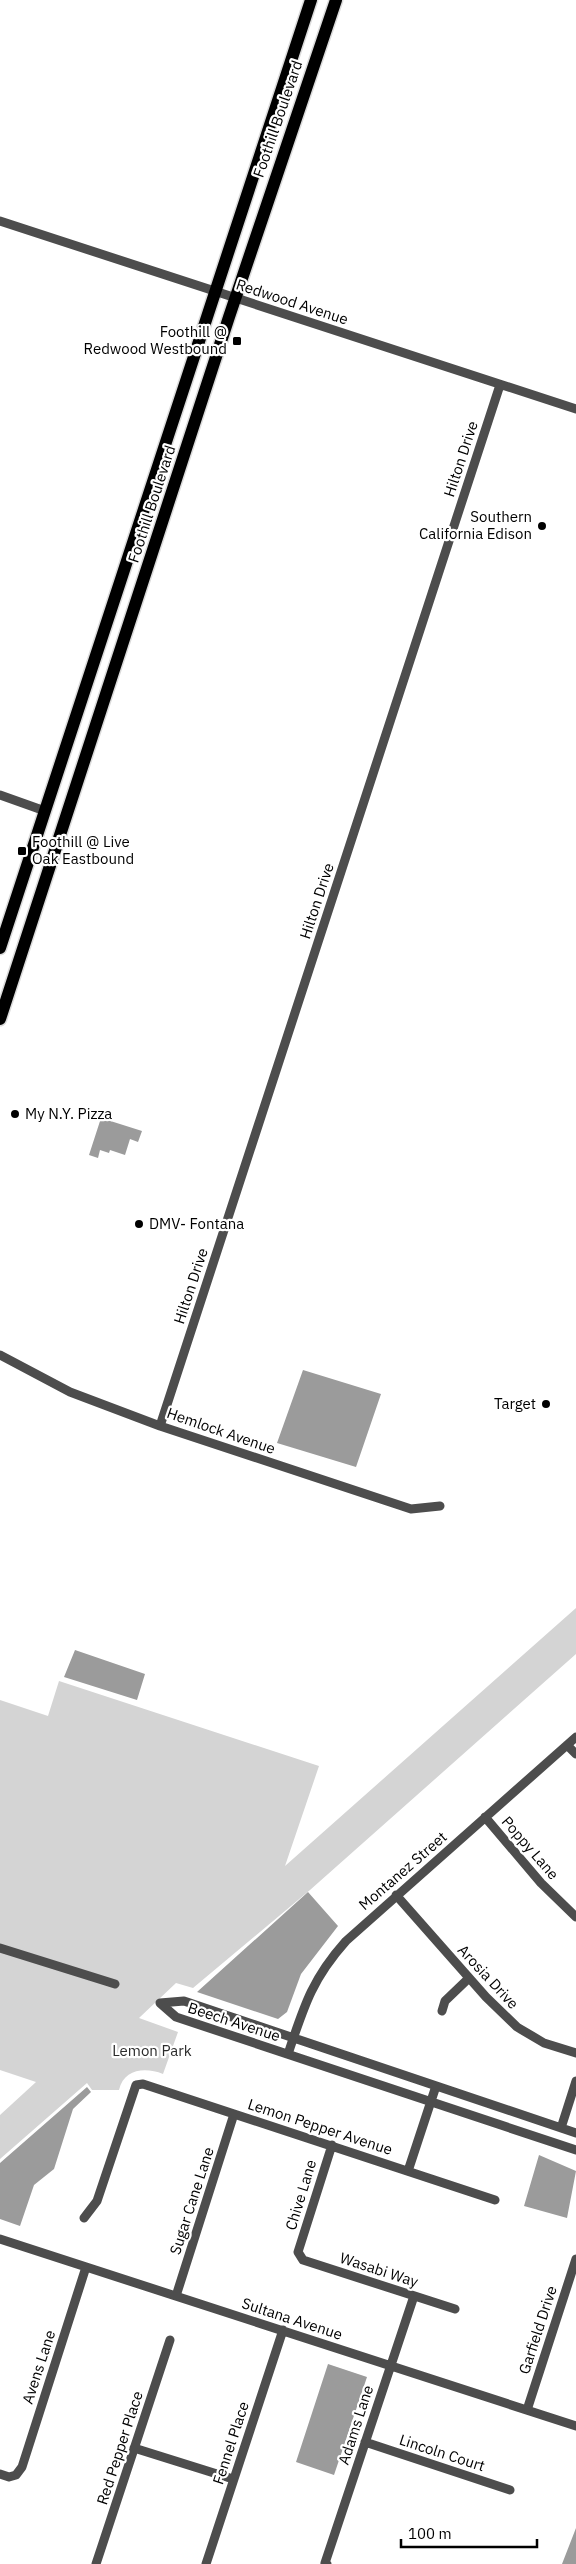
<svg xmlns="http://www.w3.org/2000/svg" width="576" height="2564" font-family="'IBM Plex Sans',sans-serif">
<rect width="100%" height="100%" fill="#fff"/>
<path fill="#d4d4d4" d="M576,1608v46l-266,236 -117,98 -17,-5 -37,35 39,14 -15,42c-18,-7 -39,-5 -44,16h-27l-5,-7 -87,76v-44l36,-33 -36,-12v-370l48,16 11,-35 260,85 -34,100z"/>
<path fill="#9b9b9b" d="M101,1118l41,13 -4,11 -8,-3 -5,16 -15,-5 -1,3 -9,-3 -2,8 -9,-3z
M303,1370l78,24 -25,73 -79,-24z
M75,1650l70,24 -8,26 -73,-23z
M308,1892l30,34 -37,48 -14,38 -9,7 -81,-27z
M87,2087l4,5 -18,17 -19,60 -20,16 -14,41 -20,-7v-56z
M539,2155l37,16 -9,47 -43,-12z
M328,2364l39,13 -33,98 -38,-13z
M576,2528v36h-14z"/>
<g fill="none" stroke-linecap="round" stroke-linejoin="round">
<g stroke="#dbdbdb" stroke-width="15">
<path id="major" d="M0,948l311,-948
M0,1019l229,-702 107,-317"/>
</g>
<path stroke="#4d4d4d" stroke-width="9" d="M0,221l576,188
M0,795l45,16
M0,1355l70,37 90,34 251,83 29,-3
M160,1426l340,-1041
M567,1745l9,9
M485,1817l56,66 35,34
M396,1895l90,102 31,30 27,16 32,10
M0,1948l115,36
M160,2003l16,14 400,133
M160,2003l24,-2 392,132
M442,2011l3,-10 24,-23
M288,2054c16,-48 24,-75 58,-113l230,-204
M561,2128l15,-47
M332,2145l-34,107 5,8 152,49
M408,2171l28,-85
M84,2218l13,-17 39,-116 7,-1 352,116
M0,2239l576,187
M176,2296l58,-182
M527,2410l49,-151
M365,2442l145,48
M134,2448l99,31
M0,2474l9,3 7,-2 6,-8 64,-200
M96,2564l74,-224
M206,2564l77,-234
M327,2564l-2,-1 89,-267"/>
<use href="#major" stroke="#000" stroke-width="12"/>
</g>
<g fill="#000" stroke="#fff" stroke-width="2">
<rect x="232" y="336" width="10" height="10" rx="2.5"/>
<circle cx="542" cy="526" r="5"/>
<rect x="17" y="846" width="10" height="10" rx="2.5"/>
<circle cx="15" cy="1114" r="5"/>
<circle cx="139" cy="1224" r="5"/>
<circle cx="546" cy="1404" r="5"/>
</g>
<g text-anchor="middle" stroke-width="4.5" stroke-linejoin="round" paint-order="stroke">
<g font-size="15" fill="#000" stroke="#fff">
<text transform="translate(278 119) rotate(-71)" y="5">Foothill Boulevard</text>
<text transform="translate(292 302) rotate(18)" y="5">Redwood Avenue</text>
<text transform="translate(461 459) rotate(-72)" y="5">Hilton Drive</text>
<text transform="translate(152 504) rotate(-72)" y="5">Foothill Boulevard</text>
<text transform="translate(317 901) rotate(-72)" y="5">Hilton Drive</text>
<text transform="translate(191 1286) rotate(-72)" y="5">Hilton Drive</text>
<text transform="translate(221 1431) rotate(19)" y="5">Hemlock Avenue</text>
<text transform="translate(530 1848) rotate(49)" y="5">Poppy Lane</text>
<text transform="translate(403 1871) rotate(-41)" y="5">Montanez Street</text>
<text transform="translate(488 1977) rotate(47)" y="5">Arosia Drive</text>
<text transform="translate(234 2022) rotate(18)" y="5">Beech Avenue</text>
<text transform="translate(320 2127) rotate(18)" y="5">Lemon Pepper Avenue</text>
<text transform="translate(301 2195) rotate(-73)" y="5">Chive Lane</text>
<text transform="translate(192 2201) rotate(-72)" y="5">Sugar Cane Lane</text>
<text transform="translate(379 2270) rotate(18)" y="5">Wasabi Way</text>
<text transform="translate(292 2319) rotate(18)" y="5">Sultana Avenue</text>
<text transform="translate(538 2330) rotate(-72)" y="5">Garfield Drive</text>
<text transform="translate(39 2367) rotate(-72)" y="5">Avens Lane</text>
<text transform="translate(356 2425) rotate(-72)" y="5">Adams Lane</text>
<text transform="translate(231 2443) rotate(-72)" y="5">Fennel Place</text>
<text transform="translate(120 2448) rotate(-72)" y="5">Red Pepper Place</text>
<text transform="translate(442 2453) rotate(18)" y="5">Lincoln Court</text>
</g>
<g font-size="15" fill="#000" stroke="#fff" text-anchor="end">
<text x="227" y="337">Foothill @<tspan x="227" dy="17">Redwood Westbound</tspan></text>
<text x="532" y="522">Southern<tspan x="532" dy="17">California Edison</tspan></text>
<text x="32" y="847" text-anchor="start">Foothill @ Live<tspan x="32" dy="17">Oak Eastbound</tspan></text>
<text x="25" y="1119" text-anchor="start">My N.Y. Pizza</text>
<text x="149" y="1229" text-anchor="start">DMV- Fontana</text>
<text x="536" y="1409">Target</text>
</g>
<g font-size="15" fill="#2b2b2b" stroke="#fff">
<text x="152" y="2056">Lemon Park</text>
</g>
</g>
<path d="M401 2539v8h136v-8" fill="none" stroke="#000000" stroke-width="2.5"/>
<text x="408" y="2539" font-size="15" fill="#000000" stroke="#ffffff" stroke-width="4" paint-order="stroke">100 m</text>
</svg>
